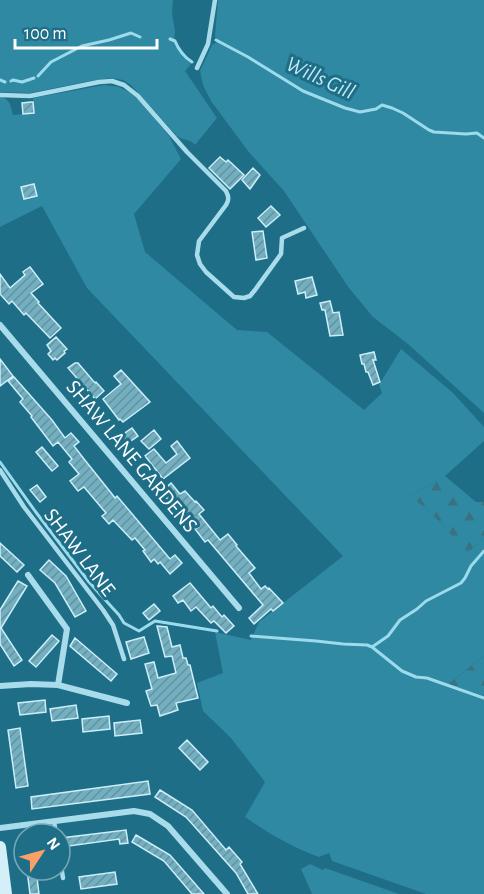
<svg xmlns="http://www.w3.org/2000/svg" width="484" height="894" font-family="'Alegreya Sans',sans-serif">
<defs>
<pattern id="forest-firs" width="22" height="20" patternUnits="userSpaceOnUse" patternTransform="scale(1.5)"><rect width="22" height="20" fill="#2f89a3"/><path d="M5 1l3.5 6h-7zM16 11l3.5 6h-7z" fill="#3b7180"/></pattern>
<pattern id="building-hatch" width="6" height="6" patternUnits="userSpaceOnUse" patternTransform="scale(1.5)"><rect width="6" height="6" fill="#71afc1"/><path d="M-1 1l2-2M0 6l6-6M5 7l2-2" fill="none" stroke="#66919e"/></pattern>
</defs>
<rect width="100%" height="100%" fill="#1e6e87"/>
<path fill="#2f89a3" d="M0,0h173l-1,13 3,18 -1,10 13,19 5,3 -7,8 32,47 -22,27c-6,-7 -12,-4 -18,-9l-46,-51 -8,-5 -12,-2 -21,3 -60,12 -30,-1z
M218,0h266v413l-76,-69 -35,-27 -24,-29 -65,-97 -36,-40 -37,-50 -8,-16 -3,-14 12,-26 5,-3 -2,-6z
M104,85l15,2 10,5 12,10 28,34 12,23 -47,55 11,38 92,78 30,2 97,78 18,-17 -3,-8 22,-36 52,44 31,34v14l-39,35 -34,20 22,19 35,37 16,-15v119l-34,27 34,13v198h-58l-94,-33 -3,-8 -10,4c-27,-10 -50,-23 -74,-40l20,-35 -34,-44 -28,-27 -6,-28 26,-10 -8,-41 36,8 8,-18 84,-66 -256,-268 -45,-82 -42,21v-130c10,1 11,10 13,18l21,-2 -1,-15z
M310,864l13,6 2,-2 74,26h-87l-11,-25z"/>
<path fill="url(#forest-firs)" d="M445,476l31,26h8v35l-16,15 -35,-37 -22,-19z
M484,656v40l-35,-12z"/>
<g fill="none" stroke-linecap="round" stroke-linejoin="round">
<path stroke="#9bdbec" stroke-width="3" d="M170,39l5,2c3,8 10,17 17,21
M216,40l32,17 55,34 42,17 15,4 16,-3 6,-4 10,3 11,5 26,17 5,2 32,2 11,-1 7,5
M38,76l13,-14 31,-16 27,-6 22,-7 9,4
M0,80l5,2
M11,81l2,-1 9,2 12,-4
M0,462l35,49 54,71 30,33 5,8 15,8 16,-10 62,10
M251,636l65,5 27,3 24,1 5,2 16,-11 12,-16 17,-11 9,-8 35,-18 4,-5 6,-12 13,-15
M372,647l30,24 14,6 11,1 57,20"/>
</g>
<path fill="url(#building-hatch)" stroke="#cceef8" stroke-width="1.5" d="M31,102h2l1,11 -11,1 -1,-11z
M220,157l6,5 2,-2 16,15 -14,14 -21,-21z
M253,168l7,7 -10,14 -8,-9z
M34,184l3,12 -13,3 -3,-12z
M271,206l9,9 -14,12 -8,-9z
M263,231l4,27 -11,2 -4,-28z
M30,267l13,17 -12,9 8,9 -1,1 23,25 -11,10 -24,-25 -2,2 -12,-14 -3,3 -9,-10v-20l10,14 15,-13 -2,-3z
M312,277l5,18 -11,3 -1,-6 -7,2 -3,-13z
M330,301l3,12 6,-1 4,23 -13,1 -5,-26h-3l-2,-7z
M56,337l11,12 -3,2 1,2 -8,7 -2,-2 -2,2 -5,-6 3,-3 -4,-6z
M374,352l2,8h-3l7,22 -7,3 -5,-13h-2l-2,-8h-2l-2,-9z
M0,359l13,17 -13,10z
M75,363h3l17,20 1,-1 8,9 -9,8 -27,-31z
M121,370l29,32 -27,20 -3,-3 -1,1 -16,-21 18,-15 -7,-8z
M14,377l38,43 13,18 6,-5 8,9 -5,4 10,13 28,35 3,4 2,-2 53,63 5,-4 7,8 -12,11 -10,-12 -2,2 -4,-5 -3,3 -8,-11 2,-1 -10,-12 -3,2 -19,-20 -4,4 -7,-8 4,-3 -22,-26 -6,4 -8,-10 9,-7 -10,-12 3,-3 -14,-17 -5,4 -22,-29 1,-1 -12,-14 3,-3 -15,-18z
M132,428l6,8 -10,7 -6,-8z
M154,430l7,9 -12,10 -8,-8z
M177,441l13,17 -27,21 -18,-23 9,-7 12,14 11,-9 -6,-8z
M42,447l16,19 -6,5 -16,-19z
M171,483l9,11 5,-3 10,11 1,-1 8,9 -5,4 21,26 8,-6 9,11 -1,1 19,22 -6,5 12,16 4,-3 3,3 1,-1 14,15 -10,8 -2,-2 -17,15 -5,-6 14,-13 -55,-65 -3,2 -10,-13 3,-2 -20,-24 -4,3 -13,-14z
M37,485l9,12 -6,5 -10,-12z
M0,543l24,22 -7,7 -17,-16z
M49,560l17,16 20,35 -11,6 -20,-34 -15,-13z
M18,581l9,5 -26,42 21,32 -8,6 -14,-22v-34z
M190,583l21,25 2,-2 9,11 2,-2 10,11 -8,7 -12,-12 -3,2 -15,-16 -5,4 -8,-11 -5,3 -5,-7z
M154,604l6,7 -11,9 -6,-7z
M157,626l10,1 5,20 8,-2 3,13h3l2,7h2l8,33 -22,5 2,7 -18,6 -3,-11 -6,1 -5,-15 6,-2 -7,-25 9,-2 4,16 18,-5 -4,-17 -7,1z
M52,635l7,6 -23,26 -7,-6z
M144,637l5,16 -18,6 -5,-17z
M75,638l42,36 -6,7 -41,-35z
M45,700l1,12 -26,3 -2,-12z
M76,705l2,13 -26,3 -2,-12z
M109,716l1,13 -27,3 -1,-13z
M140,720l2,13 -27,3 -1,-13z
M20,728l8,58 -12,2 -8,-58z
M187,740l21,22 -8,8 -21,-22z
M148,781l2,13 -118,15 -1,-12z
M160,790l32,20 34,40 3,-3 13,15 -2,2 18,30h-10l-12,-21 -50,-56 -31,-20z
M126,830l2,13 -8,1 -1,-5 -57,8 -1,-9z
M136,835l34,20 34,39h-12l-28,-33 -32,-19z
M27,870h9l3,24h-9z
M115,872l2,12 -36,5 -2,-12z"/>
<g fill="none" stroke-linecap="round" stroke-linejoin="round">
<path stroke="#a8dcea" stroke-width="4.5" d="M197,68l11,-24 7,-44
M0,95l30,1 69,-14 13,-1 12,4 14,11 49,56 39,39c3,6 3,9 0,14l-27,36 -2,14 3,9 6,8 28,25 10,1 6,-2 5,-6 26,-36 1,-16 22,-10
M0,470l24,37 79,103 10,15 11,34
M54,821l2,13
M60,859l3,19"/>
<path stroke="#a8dcea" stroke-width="6" d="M0,325l239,283
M28,575l39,54 -9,56
M0,686l31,-2 27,1 69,18
M0,828l134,-17 16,3 18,12 59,68"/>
<path stroke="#d3eff8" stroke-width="12" d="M0,847l6,47"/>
</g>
<g text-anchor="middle" stroke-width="6" stroke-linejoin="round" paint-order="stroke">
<g font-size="21" fill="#fff" stroke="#1e6e87">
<text transform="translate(132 456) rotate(50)" y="7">SHAW LANE GARDENS</text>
<text transform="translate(80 552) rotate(53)" y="7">SHAW LANE</text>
</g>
<g font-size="22" font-style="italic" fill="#c6ebf5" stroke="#1e6e87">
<text transform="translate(321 77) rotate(25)" y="8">Wills Gill</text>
</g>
</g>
<g transform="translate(42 852) rotate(54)"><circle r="28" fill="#1e6e87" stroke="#78a8b7" stroke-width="1.5"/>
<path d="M0-4.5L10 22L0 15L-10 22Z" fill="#f99f67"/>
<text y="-9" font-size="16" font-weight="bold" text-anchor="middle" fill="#ffffff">N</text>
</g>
<path d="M15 39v9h142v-9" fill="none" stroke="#ffffff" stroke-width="3"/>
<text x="24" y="39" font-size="18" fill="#ffffff" stroke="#1e6e87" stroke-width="4.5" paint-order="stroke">100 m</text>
</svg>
